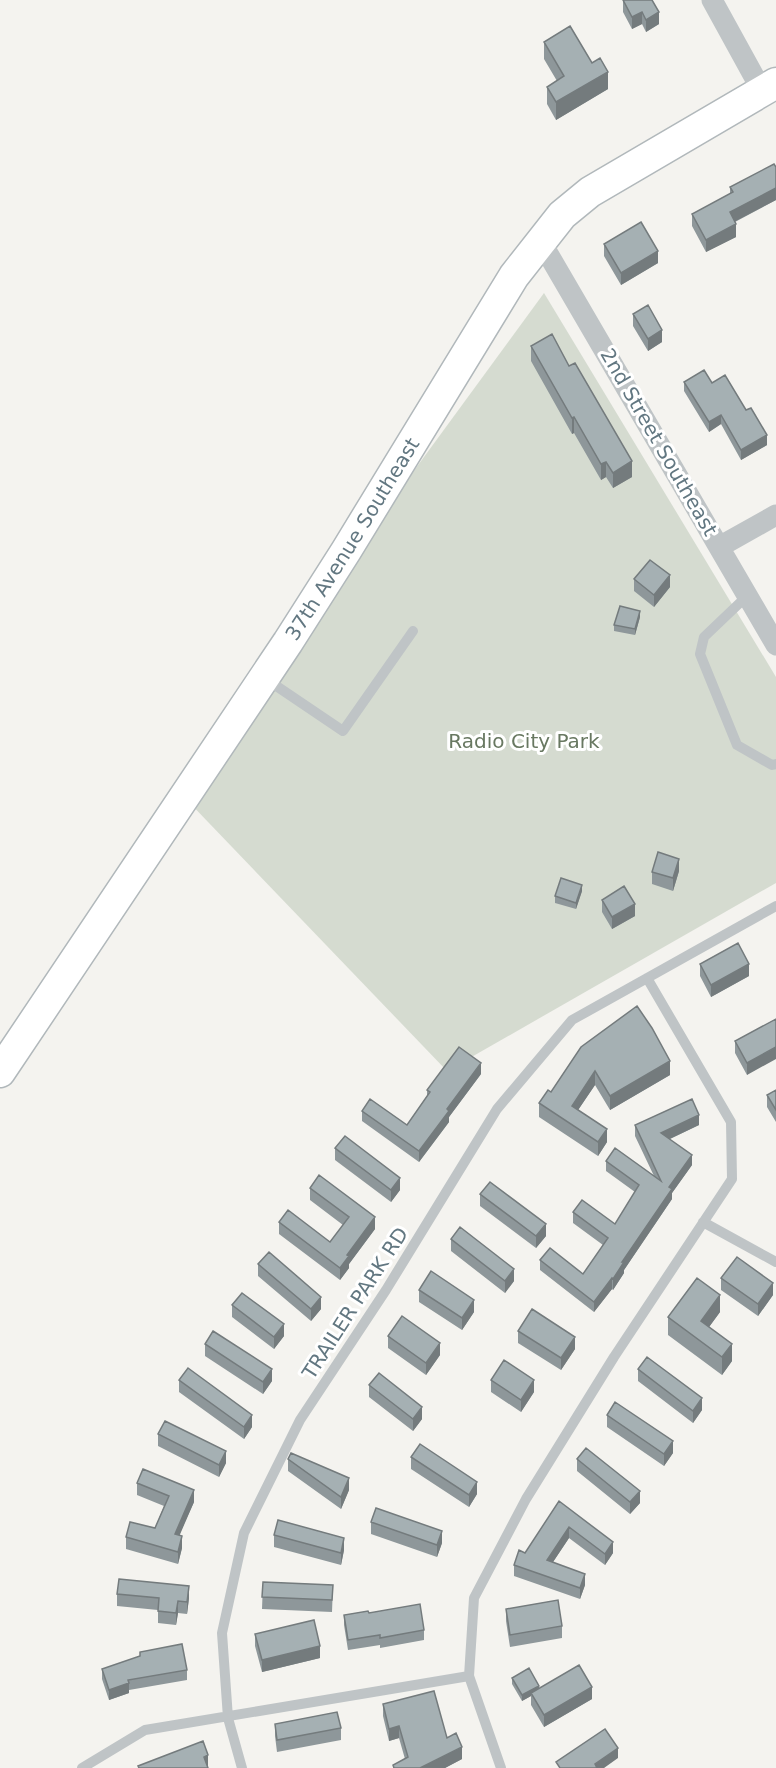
<svg xmlns="http://www.w3.org/2000/svg" width="776" height="1768" font-family="'DejaVu Sans',sans-serif">
<rect width="100%" height="100%" fill="#f4f3ef"/>
<path fill="#d5dbd0" d="M544,293l232,384v206l-329,188 -262,-273 78,-121z"/>
<g fill="none" stroke-linecap="round" stroke-linejoin="round">
<g stroke="#b1b8bb" stroke-width="33">
<g id="secondary">
<path id="s1" d="M0,1072l288,-430 58,-91 168,-275 48,-61 28,-23 186,-109"/>
</g>
</g>
<path stroke="#bfc4c6" stroke-width="10" d="M747,596l-43,41 -4,17 37,91 35,20 4,-1
M266,679l77,52 70,-100
M703,1222l73,40
M82,1768l63,-38 324,-54
M242,1768l-14,-50 -6,-85 22,-100 56,-113 86,-130 111,-181 75,-89 204,-114
M501,1768l-32,-92 5,-78 52,-99 88,-142 118,-178 -1,-57 -84,-144"/>
<path stroke="#bfc4c6" stroke-width="21" d="M712,0l50,91
M540,240l236,405
M719,547l57,-32"/>
<use href="#secondary" stroke="#fff" stroke-width="30"/>
</g>
<path fill="#8e979a" d="M623,0l36,24 -13,8 -4,-8 -10,5 -9,-17z
M544,42l64,47 -52,31 -9,-16v-17l10,-6 -13,-22z
M776,167v33l-41,22 1,15 -30,15 -14,-26v-12l38,-20v-7z
M604,244l54,19 -37,22 -17,-29z
M633,314l29,28 -14,9 -15,-25z
M531,346l38,20 63,111 -19,11 -7,-11 -5,3 -27,-47 -2,1 -41,-73z
M684,382l28,1 55,62 -26,15 -20,-36 -12,8 -25,-41z
M634,579l36,8 -16,20 -20,-16z
M640,617l-5,18 -21,-4v-6z
M679,871l-6,20 -21,-7v-12z
M582,891l-6,18 -21,-6v-7z
M602,900l33,16 -23,13 -10,-17z
M700,964l49,12 -38,21 -11,-21z
M776,1019l-29,56 -12,-22v-12z
M581,1047l89,28 -60,35 -15,-25 -17,25 29,32 -9,14 -59,-39v-14l12,-11z
M481,1074l-32,43v5l-30,40 -57,-41v-10l45,14 20,-29v-6z
M776,1090v32l-9,-15v-12z
M635,1125h64l-29,14 22,26 -20,28v6l-48,71v3l-11,17 -1,-1 -18,23 -54,-42v-10l43,14 20,-29 -30,-22v-11l42,12 20,-32 -29,-21v-10l48,15 -19,-40z
M335,1148l65,42 -9,12 -56,-42z
M310,1188l65,41 -26,35v4l-9,12 -61,-46v-12l51,20 13,-17 -33,-25z
M480,1194l66,42 -10,12 -56,-42z
M451,1239l63,42 -9,12 -54,-42z
M258,1264l63,45 -10,12 -53,-45z
M721,1278l52,17 -15,21 -37,-26z
M419,1290l55,22 -12,18 -43,-28z
M232,1305l52,31 -10,13 -42,-32z
M720,1312l-11,15 23,34 -10,14 -54,-40v-18z
M518,1331l57,18 -14,21 -43,-27z
M388,1336l52,19 -14,20 -38,-27z
M205,1344l67,37 -9,13 -58,-38z
M638,1369l64,41 -9,13 -55,-42z
M179,1380l73,47 -8,12 -65,-47z
M491,1380l43,12 -13,20 -30,-20z
M369,1385l53,34 -9,12 -44,-34z
M607,1415l66,38 -9,13 -57,-39z
M158,1434l68,29 -7,14 -61,-31z
M411,1457l66,37 -8,13 -58,-38z
M288,1459l61,31 -8,19 -53,-38z
M577,1459l63,44 -10,11 -53,-43z
M137,1483l57,19 -15,33 3,13 -4,16 -52,-15v-12l29,-9 9,-22 -27,-11z
M559,1501l54,52 -8,12 -36,-27 -16,24 32,23 -5,14 -66,-23v-11l11,-12z
M371,1522l71,21 -5,14 -66,-23z
M274,1535l70,15 -3,15 -67,-18z
M263,1582l70,3 -1,27 -70,-3z
M117,1594l72,4 -2,16 -9,-1 -2,12 -18,-2v-13l-41,-4z
M506,1609l56,17v12l-52,9 -4,-26z
M369,1613l55,17v10l-44,8v-3l-32,5 -4,-25v-10z
M255,1634l65,24 -58,14 -7,-26z
M140,1652l47,18v10l-58,10v3l-20,7 -7,-21v-10l38,-12z
M512,1678l27,10 53,11 -48,28 -13,-22v-9l-9,5 -10,-17z
M383,1704l64,34 15,21 -17,9h-52v-3l12,-6 -6,-21 -10,3 -6,-25z
M275,1724l66,4v12l-64,12 -2,-16z"/>
<path fill="#747b7d" d="M642,12v12l-10,5v-12z
M659,12v12l-13,8v-12z
M608,72v17l-52,31v-18z
M776,188v12l-46,24v-12z
M736,224v13l-30,15v-12z
M658,251v12l-37,22v-12z
M662,330v12l-14,9v-12z
M721,415v9l-12,8v-10z
M574,417v16l-2,1v-16z
M767,435v10l-26,15v-10z
M632,461v16l-19,11v-15z
M606,462v15l-5,3v-16z
M670,575v12l-16,20v-12z
M640,611v6l-5,18v-6z
M679,859v12l-6,20v-13z
M582,885v6l-6,18v-6z
M635,904v12l-23,13v-12z
M749,964v12l-38,21v-12z
M776,1047v12l-29,16v-12z
M670,1061v14l-60,35v-14z
M481,1063v11l-32,43v5l-30,40v-11l28,-42z
M595,1071v14l-23,34v-13z
M699,1115v10l-38,18v-10z
M607,1129v13l-9,14v-14z
M692,1155v10l-20,28v6l-48,71v3l-11,17v-11l9,-17 47,-75z
M400,1178v12l-9,12v-12z
M375,1217v12l-26,35v4l-9,12v-12l7,-13z
M546,1224v12l-10,12v-12z
M514,1269v12l-9,12v-12z
M612,1278v11l-18,23v-10z
M773,1283v12l-15,21v-12z
M720,1295v17l-19,26v-17z
M321,1297v12l-10,12v-12z
M474,1300v12l-12,18v-12z
M284,1324v12l-10,13v-12z
M575,1337v12l-14,21v-12z
M440,1343v12l-14,20v-12z
M732,1344v17l-10,14v-18z
M272,1369v12l-9,13v-12z
M534,1380v12l-13,20v-12z
M702,1398v12l-9,13v-12z
M422,1407v12l-9,12v-12z
M252,1415v12l-8,12v-12z
M673,1441v12l-9,13v-12z
M226,1451v12l-7,14v-12z
M349,1478v12l-8,19v-12z
M477,1482v12l-8,13v-12z
M194,1490v12l-19,44v-12z
M640,1491v12l-10,11v-12z
M569,1527v11l-22,33v-11z
M442,1531v12l-5,14v-12z
M182,1536v12l-4,16v-12z
M344,1538v12l-3,15v-12z
M613,1542v11l-8,12v-11z
M585,1574v11l-5,14v-11z
M189,1586v12l-2,16v-12z
M178,1601v12l-2,12v-12z
M320,1646v12l-58,14v-12z
M129,1683v10l-20,7v-10z
M539,1686v6l-8,1v3l-9,5v-6z
M592,1687v12l-48,28v-12z
M399,1726v12l-10,3v-12z
M462,1747v12l-17,9h-25z
M618,1748v10l-14,10h-9v-4z
M208,1755v12l-4,1v-11z"/>
<path fill="#a5b0b3" stroke="#747b7d" stroke-width="1.5" d="M623,0h29l7,12 -13,8 -4,-8 -10,5z
M570,26l22,37 8,-5 8,14 -52,30 -9,-15 17,-11 -20,-34z
M774,164l2,3v21l-46,24 6,12 -30,16 -14,-26 41,-22 -3,-5z
M641,222l17,29 -37,22 -17,-29z
M648,305l14,25 -14,9 -15,-25z
M552,334l17,32 6,-3 57,98 -19,12 -7,-11 -5,2 -27,-47 -2,1 -41,-72z
M704,370l8,13 13,-8 21,35 5,-2 16,27 -26,15 -20,-35 -12,7 -25,-40z
M650,560l20,15 -16,20 -20,-16z
M620,606l20,5 -5,18 -21,-4z
M658,852l21,7 -6,19 -21,-6z
M561,878l21,7 -6,18 -21,-7z
M624,886l11,18 -23,13 -10,-17z
M738,943l11,21 -38,21 -11,-21z
M637,1006l15,22 18,33 -60,35 -15,-25 -23,35 35,23 -9,13 -59,-39 9,-13 3,2 30,-45z
M776,1019v28l-29,16 -12,-22z
M459,1047l22,16 -34,46 2,2 -30,40 -57,-40 8,-12 37,26 23,-33 -3,-2z
M776,1090v20l-9,-15z
M692,1099l7,16 -38,18 31,22 -23,32 3,2 -50,73h2l-11,17 -1,-1 -18,24 -54,-42 10,-12 33,26 25,-36 -35,-26 9,-12 33,24 24,-39 -33,-24 9,-13 46,33 -26,-56z
M345,1136l55,42 -9,12 -56,-42z
M319,1175l56,42 -28,38 2,1 -9,12 -61,-46 9,-12 42,32 19,-25 -39,-29z
M490,1182l56,42 -10,12 -56,-42z
M460,1227l54,42 -9,12 -54,-42z
M269,1252l52,45 -10,12 -53,-45z
M737,1257l36,26 -15,21 -37,-26z
M431,1271l43,29 -12,18 -43,-28z
M697,1278l23,17 -19,26 31,23 -10,13 -54,-40z
M242,1293l42,31 -10,13 -42,-32z
M532,1309l43,28 -14,21 -43,-27z
M402,1316l38,27 -14,20 -38,-27z
M213,1331l59,38 -9,13 -58,-38z
M647,1357l55,41 -9,13 -55,-42z
M504,1360l30,20 -13,20 -30,-20z
M188,1368l64,47 -8,12 -65,-47z
M379,1373l43,34 -9,12 -44,-34z
M615,1402l58,39 -9,13 -57,-39z
M165,1421l61,30 -7,14 -61,-31z
M420,1444l57,38 -8,13 -58,-38z
M586,1448l54,43 -10,11 -53,-43z
M291,1453l58,25 -8,19 -53,-38z
M143,1469l51,21 -19,44 7,2 -4,16 -52,-15 4,-15 25,6 14,-32 -32,-13z
M559,1501l54,41 -8,12 -36,-27 -22,33 38,14 -5,14 -66,-23 5,-15 6,3z
M376,1508l66,23 -5,14 -66,-23z
M278,1520l66,18 -3,15 -67,-18z
M119,1579l70,7 -2,16 -9,-1 -2,12 -18,-2 1,-13 -42,-4z
M263,1582l70,3 -1,15 -70,-3z
M558,1600l4,26 -52,9 -4,-26z
M420,1604l4,26 -44,8v-3l-32,5 -4,-25 24,-4 1,2z
M314,1620l6,26 -58,14 -7,-26z
M182,1644l5,26 -59,10 1,3 -20,7 -7,-21 38,-13v-4z
M579,1665l13,22 -48,28 -13,-22z
M529,1668l10,18 -17,9 -10,-17z
M434,1691l13,47 9,-5 6,14 -42,21h-26l-1,-3 15,-8 -9,-31 -10,3 -6,-25z
M337,1712l4,16 -64,12 -2,-16z
M605,1729l13,19 -23,16 2,4h-37l-4,-6z
M203,1741l5,14 -4,2 4,11h-69l-1,-2z"/>
<g text-anchor="middle" stroke-width="6" stroke-linejoin="round" paint-order="stroke">
<g font-size="20" fill="#627781" stroke="#fff">
<text transform="translate(659 442) rotate(60)" y="7">2nd Street Southeast</text>
<text dy="7" stroke="none"><textPath href="#s1" startOffset="639">37th Avenue Southeast</textPath></text>
<text transform="translate(355 1303) rotate(-57)" y="7">TRAILER PARK RD</text>
</g>
<g font-size="20" fill="#687861" stroke="#fff">
<text x="524" y="748">Radio City Park</text>
</g>
</g>
</svg>
